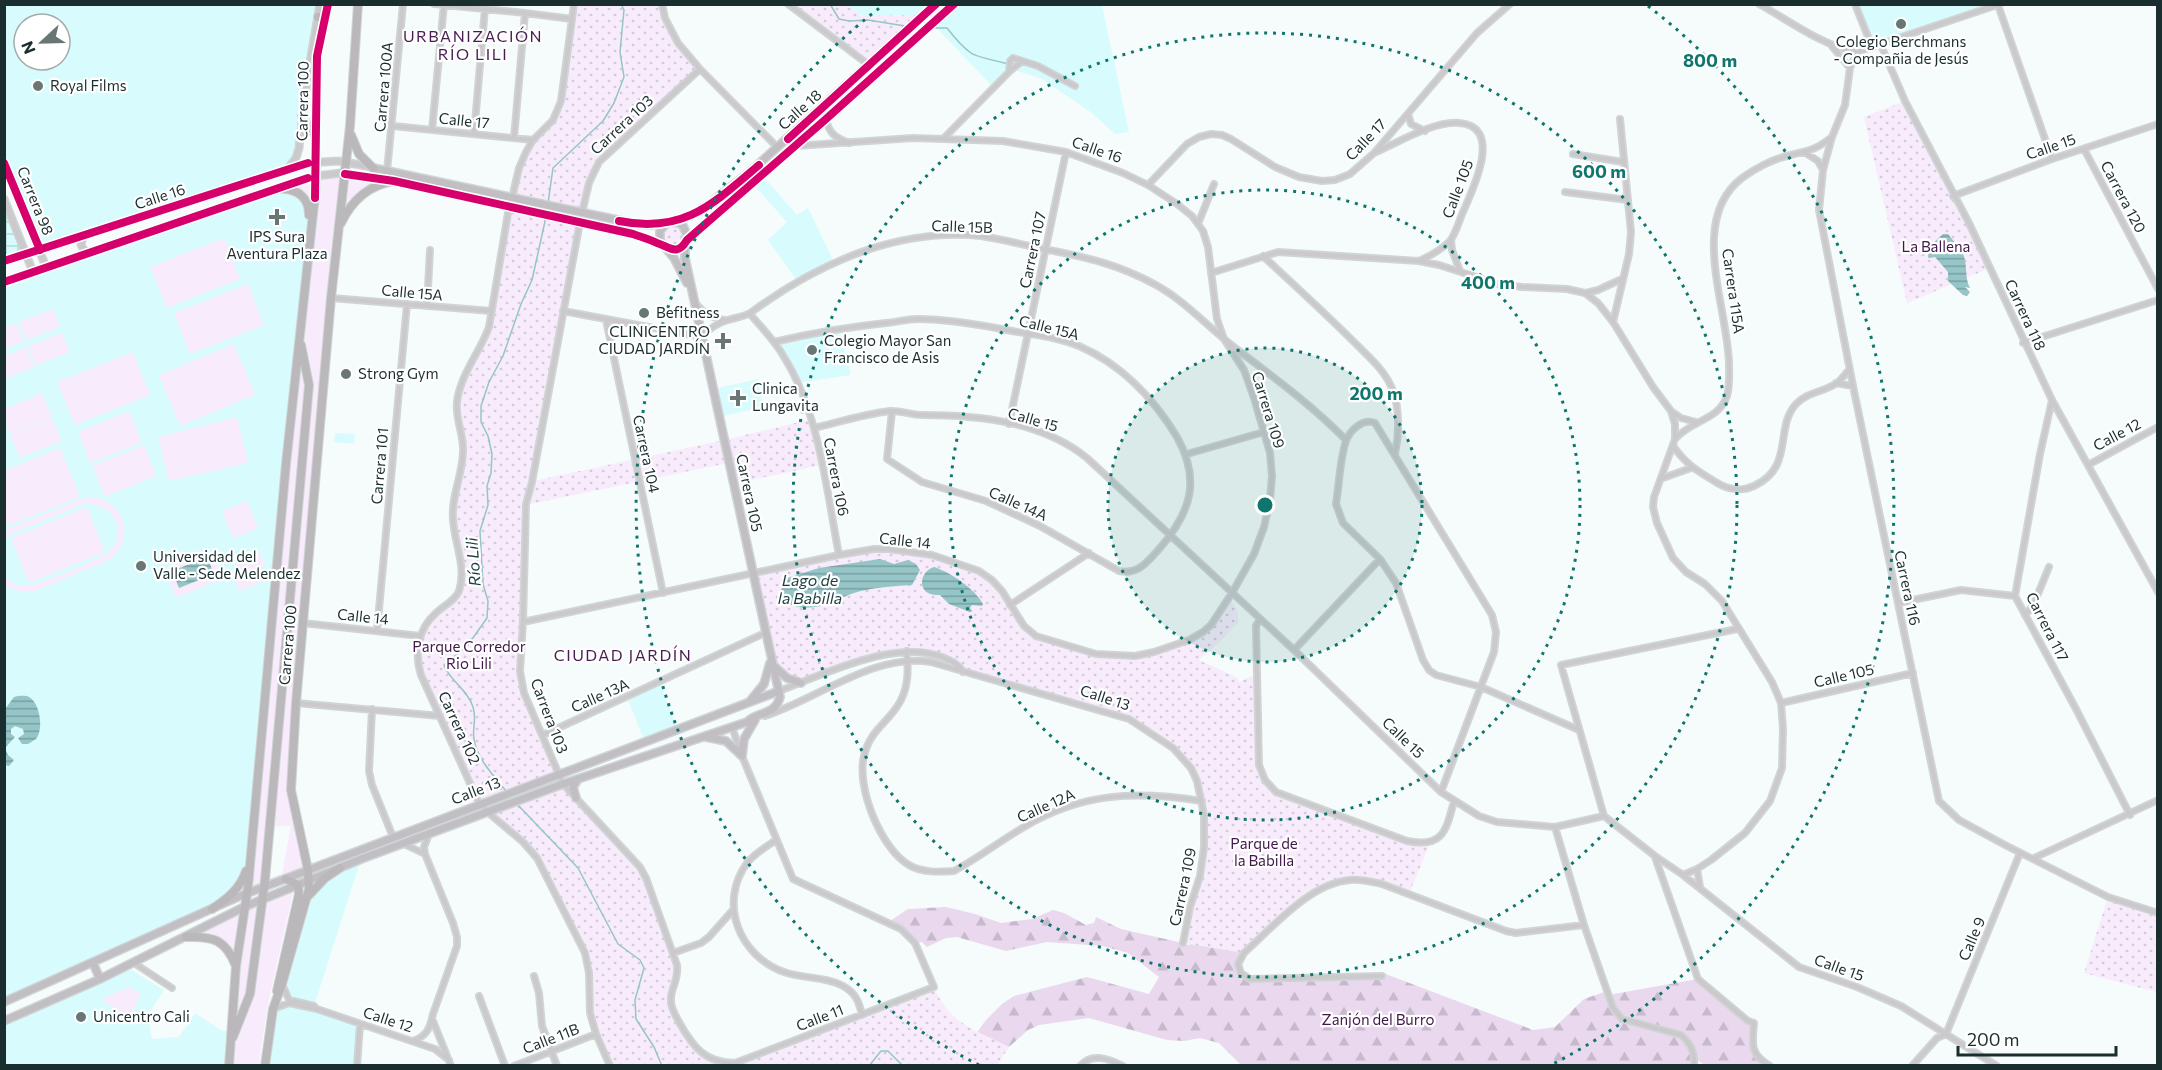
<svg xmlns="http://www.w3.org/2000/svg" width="2162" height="1070" font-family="Commissioner,sans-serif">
<defs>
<pattern id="industrial-grid" width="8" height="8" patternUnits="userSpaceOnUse" patternTransform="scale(1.5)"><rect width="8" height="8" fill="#d8fcfd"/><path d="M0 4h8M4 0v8" fill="none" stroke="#b9d8d9"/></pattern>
<pattern id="forest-firs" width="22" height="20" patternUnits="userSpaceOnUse" patternTransform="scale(1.5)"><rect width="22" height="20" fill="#e9d8ee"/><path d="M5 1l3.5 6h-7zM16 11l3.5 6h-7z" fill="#c7bacc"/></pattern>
<pattern id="park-dots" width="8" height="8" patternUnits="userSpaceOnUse" patternTransform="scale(1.5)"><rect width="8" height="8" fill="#f8ecfc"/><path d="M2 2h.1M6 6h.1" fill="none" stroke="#d4cbd8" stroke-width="1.8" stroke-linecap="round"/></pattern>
<pattern id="water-rules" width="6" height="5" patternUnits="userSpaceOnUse" patternTransform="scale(1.5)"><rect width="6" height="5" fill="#95c5c7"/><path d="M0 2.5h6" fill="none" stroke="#79a0a2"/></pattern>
</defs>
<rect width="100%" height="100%" fill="#f6fbfb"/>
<path fill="#d8fcfd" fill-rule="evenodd" d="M4,5h316l-21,143 -13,23 -246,79 -35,-87zM24,24h36v36h-36z
M847,5h89l-11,10 -63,1z
M954,5h148l27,127 -14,2 -23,-21 -50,-34 -31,-10 -19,17 -60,-63z
M1855,5h145l-128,42z
M762,175l35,40 11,-7 26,54 -37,19 -29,-41 19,-18 -35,-39z
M282,189l13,2 14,22v33l-58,606 -7,25 -23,26 -217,99v-720z
M839,328l12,47 -53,8 -24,-41z
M758,379l5,28 -44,10 -6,-28z
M335,433l20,1 -1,10 -20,-2z
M659,681l19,49 -33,12 -18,-45z
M361,859l-47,147 -25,-6 -7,-16 25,-87 11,-13z
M127,967l37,23 -16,25 4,24 27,-2 16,-24 26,17 10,2 -2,33h-224l-1,-44z
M289,1003l71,21 -3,41 -92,1 8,-57z"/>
<path fill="url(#industrial-grid)" d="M4,199l22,55 -22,7z"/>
<path fill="#f8ecfc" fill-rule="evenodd" d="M325,174l69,7 -34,15 -22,34 -47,560 17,80 -87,33 9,-7 19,-31 60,-619v-33l-2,-12 -25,-12zM274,826h17l-9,48 -13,5z
M224,238l16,41 -73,29 -17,-41z
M248,284l16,41 -74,29 -16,-41z
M53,309l7,18 -34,13 -7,-18z
M16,323l8,18 -19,8v-22z
M62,333l8,19 -35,14 -7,-20z
M234,344l21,51 -75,31 -21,-51z
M26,347l8,20 -29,12v-23z
M133,352l17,43 -75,30 -18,-43z
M42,393l10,24 -42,17 -5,-13v-12z
M129,411l13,31 -52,21 -12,-31z
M237,417l11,46 -79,18 -11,-44z
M52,418l10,23 -42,17 -10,-23z
M144,445l12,31 -51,21 -13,-31z
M60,448l20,49 -73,29 -2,-7v-49z
M87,497c37,-1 52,44 20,64l-72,30 -14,1 -16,-7v-9c5,6 11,10 20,10 11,1 79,-28 86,-36 19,-21 -2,-49 -27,-46l-73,30 -6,5v-8l4,-3z
M247,501l11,27 -25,10 -11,-27z
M87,507l18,45 -76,31 -18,-45z
M198,550l2,7 11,-5 11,27 -46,19 -11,-28 7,-3 -2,-6z
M260,552l5,13 -6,3 5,13 -25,10 -5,-13 6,-3 -5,-13z
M294,887c-12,59 -29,118 -35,178h-30l7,-99 -17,-25 -33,-4z
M130,987l11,7 -12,24 -28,-19z"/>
<path fill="url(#forest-firs)" d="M1237,610l1,12 -19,20 -21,18 39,18 2,5 11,-6 9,88 6,15 100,100 -30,3 -85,43 -11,38 2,9 9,6 132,-3 1,-3 150,57 22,-3 29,-28 23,-8 1,4 90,-16 56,44c-2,23 -4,29 16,42h-66l-9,-7 -1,8 -453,-1 -22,-22 -19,-5 -16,3 -17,-1 -78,-22 -50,7 -11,5 -19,17 -36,-9 13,-18 16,-16 12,-8 73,-19 62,17 10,-17 -31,-24 -25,-7 -56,-4 -41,9 -49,-14 -11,1 -19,9 -5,-5 -7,1 -28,-20 21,-14 38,-2 29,7 26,9 31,-4 21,-9 11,3 22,12 8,-2 2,-6 25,12 62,14 5,2 3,-1 13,-97 -2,-46 -11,-33 -18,-20 -44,-29 -173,-59 68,-34 12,10 60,18 39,2 54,-16z"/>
<path fill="url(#park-dots)" d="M574,5h88l9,26 29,38 -101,93 -7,10 -10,41 -70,-15 14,-46 32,-40z
M788,5h59l15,11 63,-1 -56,50z
M1905,101l85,167 -83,35 -43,-186z
M509,207l71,15 -47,259 191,-41 88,-21 10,46 -89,19 -5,-21 -202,42 -6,166 4,22 39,91 77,83 37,98 -6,36 16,35 25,24 23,3 199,-76c15,37 42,43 75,60l-12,18h-387l-20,-52 -3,-52 -57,-112 -50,-44 -59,-130 -4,-23 8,-27 28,-26 6,-8 2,-13 -8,-58 11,-72 -7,-28 2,-28 30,-65z
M669,222l17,8 -4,17 -11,3 -12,-12z
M874,549l58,6 47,16 23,20 22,35 12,10 60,18 39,2 38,-10 38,-21 18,-28 8,13 1,12 -19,20 -21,18 39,18 2,5 17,-9 3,91 6,15 11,12 131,49 23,2 -21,51 -27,-10 -33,-4 -43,17 -62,56 -61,-10 17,-67 4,-29 -2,-46 -11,-33 -18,-20 -44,-29 -166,-47 -5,-7 -25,-11 -46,-1 -86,30 -26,-15 -23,-95z
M2108,897l49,16v79l-73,-19z"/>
<path fill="url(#water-rules)" d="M1943,234h5c3,4 14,16 15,20 5,11 1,23 7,34l-5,-1 5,5 -3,4 -4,-1 -15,-14v-9l-13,-15 -6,1 -1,-1 1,-10z
M207,557l7,17 -35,14 -7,-17z
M880,559l14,5 14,-4 8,4 4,6 -8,15c-17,1 -34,2 -51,6 -15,3 -26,12 -40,15 -14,3 -37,4 -39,-14 -1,-6 -1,-8 2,-13l35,-11z
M934,567c16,5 41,22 49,37l-1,2 -10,-1 -2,3 2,3 -2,1 -21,-8 -9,-9c-24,2 -22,-23 -6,-28z
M14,697c4,-1 11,-2 15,0 11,6 15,32 7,42 0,0 -8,5 -8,5h-6l-4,-6 6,-4 -1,-5 -8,-3 -4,3v5l4,3 -10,11 3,7 6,5 -5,6 -4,-1v-56z"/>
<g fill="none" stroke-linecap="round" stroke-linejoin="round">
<path stroke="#95c5c7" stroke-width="1.5" d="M830,4l9,15 10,2 19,-1 37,6
M931,28h16c7,9 15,19 24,25 5,4 34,10 42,12
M548,203l5,-35 50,-47 11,-18 10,-26 -4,-25 4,-42 -3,-6
M506,791c-12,-15 -29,-32 -32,-52 -2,-10 3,-21 -1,-32 -5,-17 -24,-27 -29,-42l24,-20 19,-27 1,-17 -5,-17 -3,-53 8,-26 -1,-19 4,-13 1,-19 -4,-18 -7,-14v-16l8,-24 14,-26 18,-52 11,-24 14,-63
M517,804l61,64 40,76 22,16 4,8 -9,32 1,19 18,28 8,19
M869,1066l12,-15h7l15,15"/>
<g stroke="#cfd5d5" stroke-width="8">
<path id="minor" d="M434,4l91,9 47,6
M662,4l3,14 13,25 22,26 77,78
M788,4l81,61
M1759,4c31,17 63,42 98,48
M1855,4l17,43
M1998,5l54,154
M1880,43l25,58 63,120 84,179 106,192
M1831,45l19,23
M1857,52l-7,16 -5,37 -13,32 -9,33 -4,40 34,176 86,415 20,19 46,25 103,52 50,16
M1857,52l143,-48
M1009,72l1,-11 3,-3 25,8 37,20
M1408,114l3,10 14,7
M826,119c3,15 10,19 23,24
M393,126l140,14
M432,130l12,-126
M474,134l11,-126
M514,138l11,-125
M944,138l65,-66 13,-11
M2084,149l74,140
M1376,152c23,-10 58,-31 83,-29 45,3 14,66 4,89 -4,9 -7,21 -13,29 -9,9 -20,15 -31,20
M1804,152l14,9 5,9
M1573,154l50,8
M387,171l16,-167
M1148,185l39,-41 12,-7 12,-3 11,1 9,4 44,28 24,10 23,4 13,-1 15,-6 24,-21 103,-120 33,-29
M1565,192l63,8
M1953,196l99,-37 106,-35
M512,198l7,-30 7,-16 7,-12 20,-20 8,-19 13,-97
M509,207l-20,120c-9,25 -29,48 -32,75 -2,17 7,33 6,49 0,23 -12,45 -10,68 1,23 14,48 6,72 -4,10 -15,14 -23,22 -18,16 -22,39 -15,62l57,126 13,14 32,27 14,16 48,95 4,20 1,40 6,21 14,32
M582,213l7,-30 10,-21 101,-93
M580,222l-48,260 -6,22 -3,118 -3,49 4,22 39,91 77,83 6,11 31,87c2,16 -7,23 -6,36 0,8 5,15 8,21 14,25 26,41 56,41l199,-76 -19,-44 -14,-14 -108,-50 -51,-123 -10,-29
M1198,224l16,-40
M1451,240l1,10 8,21
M1263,256c30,28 61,56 90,85 15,15 33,30 40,50 7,19 6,44 2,63
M1211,273l67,-21 141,9 20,4 59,19 24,3 45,2 18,4 13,10 15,19 40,65 18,24 4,13v15l-21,58 -1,10 4,16 16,35 13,14 19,12 17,17 50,81 9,21 2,26 -1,39 -12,33 -25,32 -34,27 -14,9 -14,6
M1586,293l12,-3 24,-11
M331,298l160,13
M695,302c8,11 17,17 30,18
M427,306l3,-56
M563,311l139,26c7,-8 15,-14 26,-17 9,-3 18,-3 25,-9 66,-48 145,-83 228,-75 21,3 42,9 63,13 41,8 74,15 112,36 29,16 52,42 78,62 38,29 78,58 112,93
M750,314c12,14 25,27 34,43 36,58 42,131 55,198
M606,320l57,273
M1613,322l16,-68 2,-22 -11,-113
M774,342c38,-9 74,-15 112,-19 11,-1 21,-4 32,-4 31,0 64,6 94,12 22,4 46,6 67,15 42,18 75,53 98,91 24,43 14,75 -17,111 -12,13 -21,27 -41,23l-79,-45 -54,-25 -64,-19 -35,-23 5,-48
M2023,343l135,-43
M1836,383l17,3
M2052,400l-12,54 -25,142 61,113 54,106
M1671,411l10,7 15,4
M1009,424l57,-272
M814,428c25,-6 51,-14 76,-17 10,-1 21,4 32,4 56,0 119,6 165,43l207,192 147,142 38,24 18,6 58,5 49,-11
M1676,438c16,-18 43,-18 51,-42 3,-10 2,-22 2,-32 -1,-56 -41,-145 13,-186 12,-9 31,-19 45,-22 10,-3 21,-4 30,-9 6,-3 11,-7 15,-10
M1674,447c12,18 27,26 45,37 11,6 24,7 35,2 41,-19 20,-58 42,-82 11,-12 28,-12 41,-21 4,-3 8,-9 12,-13
M1187,454l77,-22
M2088,465l70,-38
M1663,478l28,-10
M1898,603l63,-13 54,6
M1010,605l79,-52
M2025,615l8,-9 16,-39
M1260,619l-4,7 3,139 6,15 11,12 131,49c36,7 39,-10 47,-40
M523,622l316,-67 35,-6h15l43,6 47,16 13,9 10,11 22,35 12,10 60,18 39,2 19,-4 35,-12 14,-8 8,-7 21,-32 22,-39 10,-27 6,-27 2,-24 -2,-23 -16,-55 -10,-28 -20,-31 -7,-20 -9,-72 -5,-16 -11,-15 -15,-12 -29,-19 -25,-12 -57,-21 -63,-11 -90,-3 -118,8
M303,623l117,13
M377,631l30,-327
M1294,650l86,-91
M907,651c1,17 2,33 -6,49 -11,22 -31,29 -37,56 -8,31 17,93 45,109 13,8 30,7 45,6 24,-13 46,-30 70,-44 59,-35 112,-36 178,-26
M779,691c46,-17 115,-52 163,-34 9,4 16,6 21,15
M296,703l144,13
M1781,703l132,-30
M372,709l-3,62 3,14 21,52
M765,716c52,-17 111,-64 166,-54l198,57 44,29 18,20 6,13 7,34v32l-4,29 -10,31 -7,36
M543,735l222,-102
M1441,792l53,-140 2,-20 -4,-17 -117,-192c-12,-5 -25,7 -29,18 -6,17 -7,45 -10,63l7,19 37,36 16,24 27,77 6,10 7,5 45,12 98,43
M1604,816l51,40 28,19 116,92 58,20 44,19 96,60
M1604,816l-43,-151 176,-36
M1555,827l29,98 29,83 9,11 59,16c10,9 14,17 13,31
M776,840c-10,7 -21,13 -29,23 -29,40 -8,93 37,109 19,7 41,4 59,14 13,7 16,16 19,29
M404,844l21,10
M1655,857l43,122 50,42 6,2c-2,22 -4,31 16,43
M2034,858l124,-58
M1697,869l3,18
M673,953l28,-10 8,-6 24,-27
M134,963l38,25
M534,976l5,17 3,33 15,40
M1382,976l-132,3 -9,-6 -3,-9 6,-11c29,-26 66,-70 106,-73 11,-1 22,2 32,4l124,47 10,2 68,-8
M282,984l7,16 25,6 3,3
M479,996l26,70
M273,1009l16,-6 28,6 118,40 14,11
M433,1021l18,45
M1946,1034l74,-181
M413,1041c14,-5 17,-13 20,-27l24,-68v-9l-4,-14 -28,-69 -1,-7 5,-13
M357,1066l3,-42
M514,1066l82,-32
M1080,1066c12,-14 29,-7 43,0
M1912,1066l25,-28 9,-4"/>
</g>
<g stroke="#cfd5d5" stroke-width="9">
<path id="tertiary" d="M4,163l42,104
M287,170l9,-12 3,-10 8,-68 13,-76
M4,199l29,73
M83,235l-2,10 3,5 5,3
M4,261l304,-98 30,-2 34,6
M4,282l312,-106 25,-3 49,8"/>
</g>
<g stroke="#cfd5d5" stroke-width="10">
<path id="secondary" d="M324,17l4,-13
M373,168l263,56 16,1 20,-3 7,1 4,3 4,9 -2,9v14l95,439c-5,19 -22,14 -33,25
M394,181l239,53 29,10
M674,222l16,-6 21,-13 41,-33 184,-166
M666,224l-6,7v10l14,17 13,25
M687,240l139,-121 128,-115
M774,666l13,12 14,5
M751,700l13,-16 6,-21
M706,737l20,4 16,15
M742,756l2,-17 11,-19
M576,798l-3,-11 5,-8
M93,963l7,16
M4,1002l236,-106 539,-205
M4,1021l96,-42 144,-72 117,-48 199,-74 190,-64"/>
</g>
<g stroke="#cfd5d5" stroke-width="10">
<path id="primary" d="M302,116l14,21
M351,135l8,19 14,14
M282,189c17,0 27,10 27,26
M341,223c11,-23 27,-38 53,-42
M308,896l17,-18 15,-10
M212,909c15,-10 28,-20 34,-38
M186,937c27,-1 39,2 50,29
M277,991l22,-97 -1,-9 -12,-6
M233,1037l17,-43 15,-114 44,-495 -8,-40
M229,1066l7,-100 12,-79 38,-423 30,-278v-106l1,-24 7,-39h-6
M265,1066l8,-57 9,-25 27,-95 -1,-19 -17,-80 5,-87 35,-405 19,-172 8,-122"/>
</g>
<use href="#minor" stroke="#ccc9cc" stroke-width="4.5"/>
<use href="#tertiary" stroke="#ccc9cc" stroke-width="6"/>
<use href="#secondary" stroke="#c2bfc4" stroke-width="7"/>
<use href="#primary" stroke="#bbb8bc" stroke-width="8"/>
<g stroke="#fff" stroke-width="11">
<path id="cycleway" d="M788,139l148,-135
M4,163l36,87
M345,174l49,7 239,53c8,3 16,5 24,9 13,4 20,14 30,-3l139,-121 128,-115
M315,198l2,-142 11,-52
M619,221c65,13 94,-17 140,-56
M4,261l304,-98
M4,282l304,-104"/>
</g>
<use href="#cycleway" stroke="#d6006c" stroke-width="8"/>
</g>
<circle cx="1265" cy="505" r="157" fill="#0f766e" fill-opacity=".12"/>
<g fill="none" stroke="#0f766e" stroke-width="3" stroke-dasharray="3 6">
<circle cx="1265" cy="505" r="157"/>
<circle cx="1265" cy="505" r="315"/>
<circle cx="1265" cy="505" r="472"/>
<path d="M979 1065A629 629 0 0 1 882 6M1648 6A629 629 0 0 1 1551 1065"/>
</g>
<g fill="#687676" stroke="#fff" stroke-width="2">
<circle cx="1901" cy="24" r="6"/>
<circle cx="38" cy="86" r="6"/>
<path d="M274 208h6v6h6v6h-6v6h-6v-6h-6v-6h6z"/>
<circle cx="644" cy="313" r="6"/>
<path d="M720 332h6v6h6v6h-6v6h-6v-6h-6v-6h6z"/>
<circle cx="812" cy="350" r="6"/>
<circle cx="346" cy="374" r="6"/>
<path d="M735 389h6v6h6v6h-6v6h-6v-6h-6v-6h6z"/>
<circle cx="141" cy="566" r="6"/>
<circle cx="81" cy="1017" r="6"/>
</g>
<g text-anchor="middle" stroke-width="4.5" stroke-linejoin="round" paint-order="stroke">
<g font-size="15" fill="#1b2e2f" stroke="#fff" text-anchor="start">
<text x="1901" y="47" text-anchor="middle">Colegio Berchmans<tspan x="1901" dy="17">- Compañia de Jesús</tspan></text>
<text x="50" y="91">Royal Films</text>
<text x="277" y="242" text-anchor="middle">IPS Sura<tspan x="277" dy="17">Aventura Plaza</tspan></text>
<text x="656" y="318">Befitness</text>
<text x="710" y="337" text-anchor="end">CLINICENTRO<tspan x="710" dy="17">CIUDAD JARDÍN</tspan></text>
<text x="824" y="346">Colegio Mayor San<tspan x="824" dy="17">Francisco de Asis</tspan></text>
<text x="358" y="379">Strong Gym</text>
<text x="752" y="394">Clinica<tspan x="752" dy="17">Lungavita</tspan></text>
<text x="153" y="562">Universidad del<tspan x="153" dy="17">Valle - Sede Melendez</tspan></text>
<text x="93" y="1022">Unicentro Cali</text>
</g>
<g font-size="15" fill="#1b2e2f" stroke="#fff">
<text transform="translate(384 87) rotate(-85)" y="5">Carrera 100A</text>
<text transform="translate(303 101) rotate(-89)" y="5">Carrera 100</text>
<text transform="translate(800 110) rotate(-42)" y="5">Calle 18</text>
<text transform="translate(464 121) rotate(6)" y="5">Calle 17</text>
<text transform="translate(622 125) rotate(-43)" y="5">Carrera 103</text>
<text transform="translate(1366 140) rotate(-46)" y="5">Calle 17</text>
<text transform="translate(2051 147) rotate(-19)" y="5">Calle 15</text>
<text transform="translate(1097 150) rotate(19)" y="5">Calle 16</text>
<text transform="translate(1458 189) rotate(-69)" y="5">Calle 105</text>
<text transform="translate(160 197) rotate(-18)" y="5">Calle 16</text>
<text transform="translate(2123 197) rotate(62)" y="5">Carrera 120</text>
<text transform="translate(35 201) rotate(68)" y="5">Carrera 98</text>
<text transform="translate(962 227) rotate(2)" y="5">Calle 15B</text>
<text transform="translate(1033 250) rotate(-78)" y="5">Carrera 107</text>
<text transform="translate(1733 291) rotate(82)" y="5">Carrera 115A</text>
<text transform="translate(412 293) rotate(5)" y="5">Calle 15A</text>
<text transform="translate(2025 315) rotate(65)" y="5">Carrera 118</text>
<text transform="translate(1049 328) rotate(14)" y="5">Calle 15A</text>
<text transform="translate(1268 410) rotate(73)" y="5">Carrera 109</text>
<text transform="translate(1033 420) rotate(16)" y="5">Calle 15</text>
<text transform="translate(2117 435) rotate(-28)" y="5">Calle 12</text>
<text transform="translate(646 454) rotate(78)" y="5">Carrera 104</text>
<text transform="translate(380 466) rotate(-85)" y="5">Carrera 101</text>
<text transform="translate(836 477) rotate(79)" y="5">Carrera 106</text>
<text transform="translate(749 493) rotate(78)" y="5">Carrera 105</text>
<text transform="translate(1018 504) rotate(24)" y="5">Calle 14A</text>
<text transform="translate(905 541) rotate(6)" y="5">Calle 14</text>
<text transform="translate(1907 588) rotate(78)" y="5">Carrera 116</text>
<text transform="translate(363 617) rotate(6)" y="5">Calle 14</text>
<text transform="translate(2047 627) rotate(63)" y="5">Carrera 117</text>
<text transform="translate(288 645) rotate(-85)" y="5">Carrera 100</text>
<text transform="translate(1844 676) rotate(-13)" y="5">Calle 105</text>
<text transform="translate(600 696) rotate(-24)" y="5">Calle 13A</text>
<text transform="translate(1105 698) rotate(18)" y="5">Calle 13</text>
<text transform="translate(549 716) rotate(69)" y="5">Carrera 103</text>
<text transform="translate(459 728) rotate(65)" y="5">Carrera 102</text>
<text transform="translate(1403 738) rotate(44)" y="5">Calle 15</text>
<text transform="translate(476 791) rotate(-21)" y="5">Calle 13</text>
<text transform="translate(1046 806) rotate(-24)" y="5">Calle 12A</text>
<text transform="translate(1183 887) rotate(-78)" y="5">Carrera 109</text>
<text transform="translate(1972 939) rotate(-67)" y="5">Calle 9</text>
<text transform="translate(1839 968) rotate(20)" y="5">Calle 15</text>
<text transform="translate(820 1018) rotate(-21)" y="5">Calle 11</text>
<text transform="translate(388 1020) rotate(18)" y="5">Calle 12</text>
<text transform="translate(551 1039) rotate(-21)" y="5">Calle 11B</text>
</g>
<g font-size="15" fill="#421749" stroke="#fff">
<text x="1936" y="252">La Ballena</text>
<text x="469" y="652">Parque Corredor<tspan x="469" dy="17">Rio Lili</tspan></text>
<text x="1264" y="849">Parque de<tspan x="1264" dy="17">la Babilla</tspan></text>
<text x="1378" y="1025">Zanjón del Burro</text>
</g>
<g font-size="16" letter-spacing="1.5" fill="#491d51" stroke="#fff">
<text x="473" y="42">URBANIZACIÓN<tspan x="473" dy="18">RÍO LILI</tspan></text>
<text x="623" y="661">CIUDAD JARDÍN</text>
</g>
<g font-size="16" font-style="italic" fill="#1b3d3e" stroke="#fff">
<text transform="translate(473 562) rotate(-94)" y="6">Río Lili</text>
<text x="810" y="586">Lago de<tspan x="810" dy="18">la Babilla</tspan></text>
</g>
</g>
<circle cx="1265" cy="505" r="9" fill="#0f766e" stroke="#fff" stroke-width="3"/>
<g font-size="18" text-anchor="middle" font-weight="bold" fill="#0f766e" stroke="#fff" stroke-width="4.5" stroke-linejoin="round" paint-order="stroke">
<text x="1710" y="67">800 m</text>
<text x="1599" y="178">600 m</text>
<text x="1488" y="289">400 m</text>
<text x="1376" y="400">200 m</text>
</g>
<rect width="2162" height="1070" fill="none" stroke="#1b2e2f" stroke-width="12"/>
<g transform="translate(42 42) rotate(248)"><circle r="28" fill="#ffffff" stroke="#a4abac" stroke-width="1.5"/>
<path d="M0-4.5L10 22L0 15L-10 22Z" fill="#687676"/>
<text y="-9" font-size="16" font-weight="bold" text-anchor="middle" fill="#1b2e2f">N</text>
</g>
<path d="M1958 1046v9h158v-9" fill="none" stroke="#1b2e2f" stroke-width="3"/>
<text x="1967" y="1046" font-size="18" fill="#1b2e2f" stroke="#ffffff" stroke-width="4.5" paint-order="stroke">200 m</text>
</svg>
